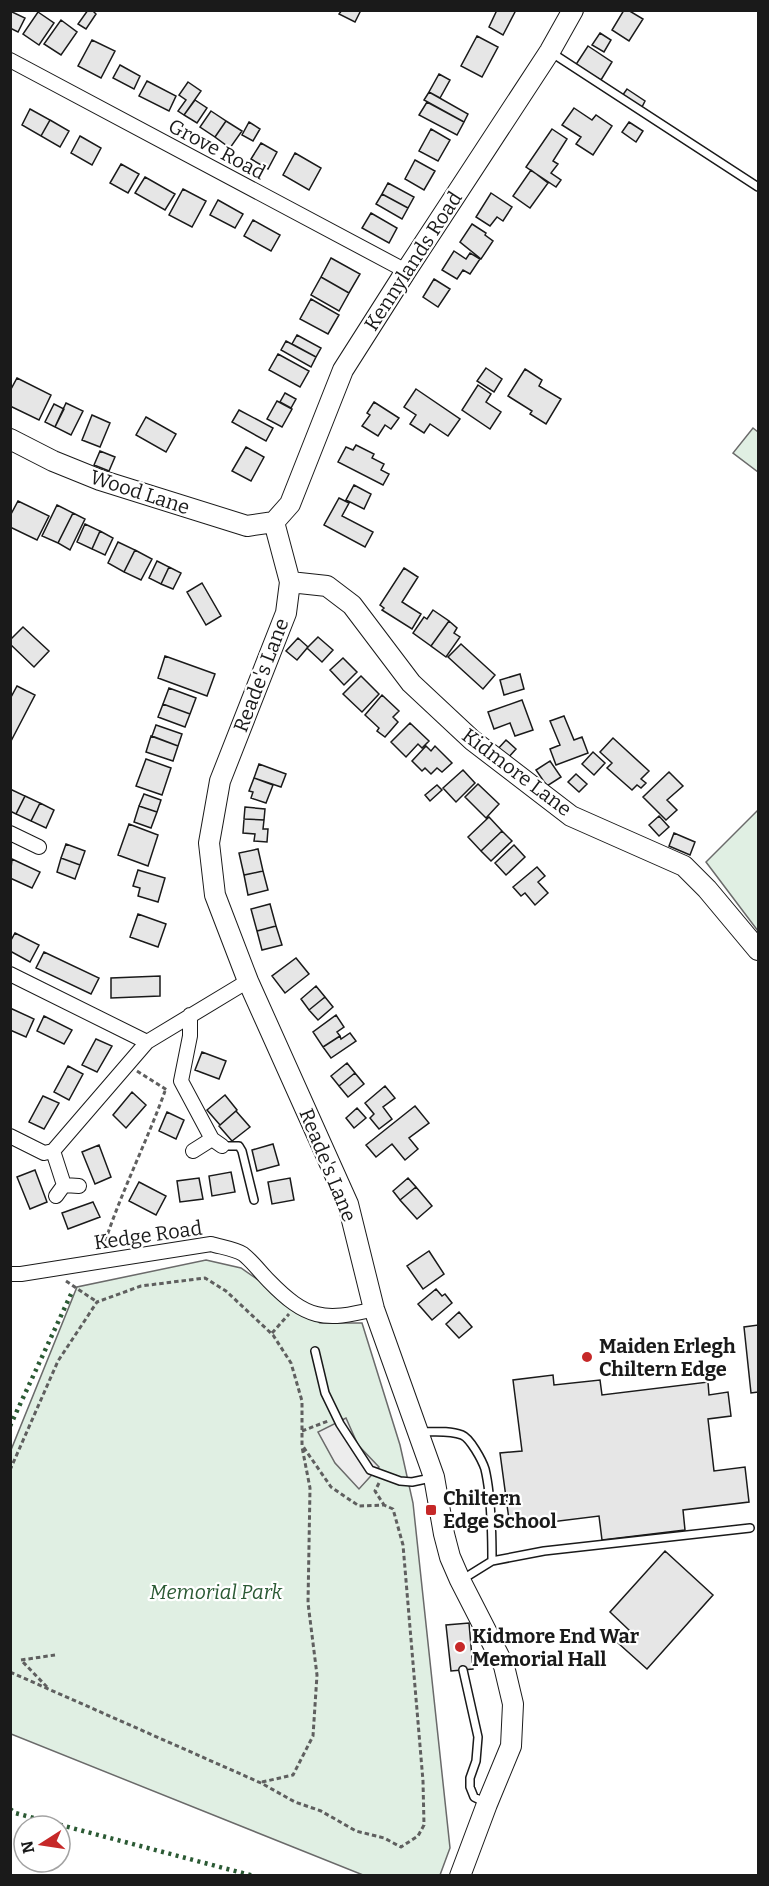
<svg xmlns="http://www.w3.org/2000/svg" width="769" height="1886" font-family="Bitter,serif">
<rect width="100%" height="100%" fill="#fff"/>
<path fill="#e0efe3" stroke="#6a6a6a" stroke-width="1.5" d="M753,428l5,4v40l-25,-19z
M758,810v121l-52,-69z
M206,1260l35,8 79,55h42l38,122 13,58 37,345 -10,27h-77l-352,-141v-284l66,-163z"/>
<path fill="#ededed" stroke="#6a6a6a" stroke-width="1.5" d="M346,1418l12,27 21,22 -20,22 -24,-26 -17,-31z"/>
<path fill="#e6e6e6" stroke="#1a1a1a" stroke-width="1.5" d="M88,10h4l4,4 -10,15 -8,-5z
M342,10h19l-6,12 -16,-8z
M497,10h19l-13,25 -14,-8z
M624,10h4l15,9 -14,22 -17,-11z
M10,11l15,7 -7,14 -8,-4z
M38,12l16,11 -15,22 -16,-11z
M61,20l16,12 -16,23 -17,-11z
M600,33l11,7 -7,12 -12,-7z
M477,36l21,11 -16,30 -21,-11z
M92,40l23,11 -14,27 -23,-12z
M588,46l24,16 -11,18 -26,-14z
M120,65l20,11 -6,13 -21,-11z
M439,74l11,6 -10,18 -11,-6z
M147,81l29,15 -7,15 -30,-15z
M188,82l13,9 -17,24 -6,-4 8,-11 -7,-5z
M627,89l18,12 -4,8 -19,-13z
M429,92l39,22 -4,8 -40,-22z
M195,100l12,8 -10,15 -13,-8z
M427,102l37,20 -7,13 -38,-20z
M574,108l18,12 4,-5 16,11 -19,29 -17,-11 5,-7 -19,-12z
M30,109l20,11 -9,16 -19,-11z
M211,111l15,10 -11,16 -15,-10z
M50,120l19,11 -9,16 -19,-11z
M226,121l16,10 -12,17 -15,-11z
M249,122l11,7 -7,12 -11,-6z
M629,122l14,9 -7,11 -14,-10z
M431,129l19,11 -12,21 -19,-10z
M552,129l15,10 -14,22 5,3 -7,9 10,7 -5,7 -30,-20z
M80,136l21,12 -9,17 -21,-12z
M261,143l16,9 -9,17 -17,-10z
M295,153l26,15 -12,22 -26,-15z
M415,160l20,11 -11,19 -19,-11z
M121,164l18,10 -11,19 -18,-10z
M531,170l17,13 -18,25 -17,-12z
M145,177l30,17 -10,16 -30,-17z
M388,183l26,14 -6,11 -26,-14z
M183,189l23,12 -14,26 -23,-12z
M491,193l21,14 -9,14 -6,-4 -7,9 -14,-9z
M382,194l26,14 -6,11 -26,-15z
M218,200l25,14 -8,14 -25,-13z
M371,213l26,15 -8,15 -27,-15z
M253,220l27,15 -9,16 -27,-15z
M472,224l14,9 -1,2 8,6 -12,18 -21,-17z
M454,251l12,8 4,-6 10,6 -10,15 -7,-4 -6,9 -15,-9z
M331,258l29,16 -11,19 -28,-16z
M321,277l28,16 -10,18 -28,-16z
M434,279l16,10 -12,18 -15,-10z
M311,299l28,16 -11,19 -28,-15z
M297,335l24,13 -5,9 -24,-13z
M286,341l30,16 -5,10 -30,-17z
M278,354l31,17 -9,16 -31,-17z
M486,368l16,11 -8,13 -17,-11z
M525,369l17,11 -3,6 22,13 -15,25 -16,-10 2,-3 -24,-15z
M17,378l34,17 -12,25 -29,-14v-15z
M478,385l13,9 -5,8 15,10 -11,17 -28,-19z
M416,389l44,30 -12,17 -18,-12 -6,9 -14,-9 6,-9 -12,-8z
M285,393l11,6 -5,9 -11,-6z
M277,401l15,8 -10,18 -15,-8z
M374,402l25,16 -8,11 -6,-4 -7,11 -16,-10 8,-11 -3,-2z
M66,403l17,8 -12,24 -16,-8z
M54,404l10,5 -9,18 -10,-5z
M239,410l34,18 -7,13 -34,-19z
M92,415l18,8 -10,24 -18,-7z
M146,417l30,17 -10,18 -30,-17z
M356,445l18,9 -2,4 12,6 -3,6 8,4 -6,11 -45,-23 8,-15 7,3z
M246,447l18,10 -13,24 -19,-10z
M100,451l15,6 -6,14 -15,-6z
M354,485l17,9 -7,15 -18,-9z
M339,498l10,5 -7,13 31,16 -8,15 -41,-22z
M18,501l31,15 -12,24 -27,-13v-11z
M57,505l16,8 -15,30 -16,-7z
M73,513l12,6 -15,31 -12,-7z
M85,524l15,7 -8,18 -15,-7z
M100,531l13,7 -8,17 -13,-6z
M118,542l17,8 -11,22 -16,-9z
M135,550l17,9 -11,21 -17,-8z
M157,561l12,6 -8,17 -12,-6z
M169,567l12,6 -8,16 -12,-5z
M404,568l14,9 -16,25 19,12 -9,15 -30,-19 2,-2 -4,-3z
M202,583l19,33 -15,9 -19,-33z
M433,610l16,11 -18,25 -18,-13 11,-16 3,2z
M449,621l8,7 -3,5 6,4 -14,20 -15,-11z
M23,627l26,24 -15,16 -24,-23v-4z
M318,637l15,13 -11,12 -15,-14z
M298,638l10,9 -11,13 -11,-9z
M461,644l34,31 -12,14 -35,-32z
M165,656l50,18 -8,22 -49,-18z
M343,658l14,14 -13,13 -14,-15z
M520,674l4,15 -20,6 -4,-15z
M361,676l18,18 -17,18 -19,-18z
M17,686l18,9 -25,48v-44z
M169,688l27,10 -6,16 -27,-10z
M382,695l17,16 -6,6 5,5 -13,15 -8,-6 2,-3 -14,-13z
M522,700l11,30 -18,6 -5,-13 -16,6 -6,-17z
M163,704l27,10 -5,13 -27,-10z
M564,716l10,24 8,-3 6,16 -32,12 -6,-16 10,-4 -10,-24z
M410,723l19,18 -7,7 -4,-4 -12,13 -15,-15z
M156,725l26,9 -4,12 -26,-10z
M151,736l27,10 -5,15 -27,-9z
M613,738l36,33 -8,8 5,4 -5,5 -4,-3 -5,5 -25,-22 5,-5 -12,-11z
M506,740l10,9 -10,11 -10,-9z
M426,746l5,5 4,-5 17,17 -10,9 -5,-4 -6,6 -6,-6 -3,3 -10,-10z
M593,752l12,11 -11,12 -12,-11z
M146,759l25,9 -9,27 -26,-9z
M550,761l11,16 -14,9 -11,-16z
M259,764l27,10 -5,13 -27,-9z
M463,770l12,13 -19,19 -13,-14z
M669,772l14,14 -16,14 10,10 -11,10 -23,-23z
M576,774l11,10 -8,8 -11,-10z
M254,778l19,7 -7,18 -15,-5 2,-6 -4,-1z
M478,784l21,20 -13,14 -21,-21z
M437,785l5,5 -12,11 -5,-6z
M10,789l15,7 -9,18 -6,-3z
M144,794l17,6 -4,12 -18,-6z
M25,796l15,7 -9,18 -15,-7z
M40,803l14,7 -8,18 -15,-7z
M139,806l18,6 -6,16 -17,-6z
M245,807l20,2 -1,11 -20,-1z
M659,816l10,11 -10,9 -10,-11z
M489,817l13,14 -21,20 -13,-14z
M244,819l20,1 -1,9h5l-1,13 -13,-1 1,-7 -12,-1z
M129,824l29,11 -10,31 -30,-11z
M502,831l10,10 -21,20 -10,-10z
M674,833l21,9 -5,13 -21,-9z
M66,844l19,7 -5,14 -19,-7z
M514,845l11,12 -19,18 -11,-12z
M258,849l5,22 -19,4 -5,-22z
M61,858l19,7 -5,14 -18,-7z
M12,859l28,13 -8,16 -22,-10z
M537,867l8,9 -7,6 10,11 -13,12 -10,-12 -4,3 -8,-9z
M138,870l27,8 -7,24 -20,-6 2,-8 -7,-2z
M263,871l5,19 -20,5 -4,-20z
M270,904l6,22 -19,5 -6,-22z
M138,914l28,10 -8,23 -28,-10z
M276,926l6,19 -20,5 -5,-19z
M15,933l24,12 -9,17 -20,-11v-9z
M44,952l55,26 -8,16 -55,-26z
M296,958l13,16 -24,19 -13,-17z
M160,976v20l-49,2v-20z
M316,986l9,11 -16,13 -8,-11z
M325,997l8,10 -15,13 -9,-10z
M10,1008l24,11 -8,18 -16,-7z
M336,1015l8,12 -7,5 3,4 -17,11 -10,-15z
M44,1016l28,14 -8,14 -27,-13z
M350,1033l6,8 -25,17 -8,-11 17,-11 1,3z
M96,1039l16,7 -15,26 -15,-7z
M202,1052l24,9 -7,18 -24,-9z
M347,1063l8,10 -16,13 -8,-10z
M68,1066l15,8 -14,26 -15,-8z
M355,1073l9,11 -16,13 -9,-11z
M385,1086l10,12 -12,9 9,12 -13,10 -9,-11 4,-4 -9,-11z
M132,1092l14,13 -20,23 -13,-13z
M225,1095l12,15 -17,15 -13,-15z
M43,1096l16,7 -15,26 -15,-7z
M415,1106l14,17 -20,15 9,11 -13,11 -13,-16 -16,13 -10,-12z
M357,1108l9,10 -12,10 -8,-10z
M236,1111l14,16 -18,14 -13,-15z
M167,1112l17,8 -8,19 -17,-8z
M273,1144l6,21 -22,6 -5,-21z
M99,1145l12,32 -16,7 -13,-32z
M35,1170l12,32 -17,7 -13,-32z
M231,1172l4,20 -23,4 -3,-20z
M199,1178l4,21 -23,3 -3,-21z
M290,1178l4,22 -22,4 -4,-22z
M408,1178l8,9 -16,13 -7,-9z
M139,1182l27,14 -10,19 -27,-14z
M416,1187l16,19 -15,13 -17,-19z
M93,1202l7,15 -32,12 -6,-16z
M429,1251l15,23 -21,15 -16,-23z
M436,1289l6,7 3,-2 7,9 -20,17 -14,-16z
M459,1312l13,15 -13,11 -13,-14z
M758,1325v67l-7,1 -7,-66z
M553,1375l1,10 46,-5 2,15 106,-13 1,13 19,-3 3,24 -23,3 6,52 31,-4 4,35 -66,8 2,20 -83,10 -3,-24 -89,11 -10,-74 22,-2 -9,-71z
M665,1551l48,44 -66,74 -29,-26 11,-13 -19,-18z
M469,1623l4,46 -22,2 -5,-46z"/>
<g fill="none" stroke-linecap="round" stroke-linejoin="round">
<g stroke="#1a1a1a" stroke-width="10">
<path id="lane" d="M552,53l206,134
M222,1146h17l3,5 12,49
M315,1351l10,42 15,31 30,46 30,11 12,1 19,-4
M420,1432c13,0 29,-2 42,3 8,3 20,25 23,34 6,25 7,66 7,92
M463,1579l29,-18 52,-10 206,-23
M463,1670l15,67 -2,24 -6,17v9l4,10 12,6"/>
</g>
<g stroke="#1a1a1a" stroke-width="16">
<path id="street" d="M10,60l396,211
M10,833l29,14
M10,974l137,68
M190,1015v21l-9,45 31,58 10,7
M10,1136l34,17 9,-2
M193,1151l19,-12
M64,1185l-11,-34 94,-109 101,-61
M56,1196l8,-11 15,1
M10,1274h11l190,-30c10,3 24,5 32,10 9,7 18,19 26,27 37,38 55,41 105,28"/>
</g>
<g stroke="#1a1a1a" stroke-width="22">
<path id="secondary" d="M10,439l43,22 47,19 147,46 27,-4
M274,522l16,60 -4,31 -66,168 -11,62 6,52 33,86 100,223 26,105 60,168 10,57 6,23 10,23 44,86 9,38 -2,42 -24,58 -27,72
M274,522l16,-18 53,-134 63,-99 144,-220 23,-41
M290,582l37,4 25,19 59,78 61,57 99,76 113,50 23,23 51,61"/>
</g>
<path stroke="#5f5f5f" stroke-width="3" stroke-dasharray="4.5 3" stroke-linecap="butt" d="M137,1071l30,19
M103,1248c17,-54 43,-104 62,-157
M66,1281l31,21
M272,1333l17,-19
M302,1431l26,-10
M10,1470l48,-109 39,-59 44,-16 64,-8 21,13 47,44 18,28 11,38v44l29,42 28,19 25,-1 9,4 10,36 20,236 1,44 -6,11 -17,11 -17,-9 -28,-7 -35,-20 -26,-9 -34,-19 -251,-111
M379,1483l-4,8 9,14
M47,1687l-26,-27 34,-5
M262,1782l31,-7 20,-39 4,-61 -9,-72 2,-115 -8,-41"/>
<use href="#lane" stroke="#fff" stroke-width="7"/>
<use href="#street" stroke="#fff" stroke-width="14"/>
<use href="#secondary" stroke="#fff" stroke-width="20"/>
<path stroke="#2b5a34" stroke-width="4.5" stroke-dasharray="3 4.5" stroke-linecap="butt" d="M10,1426l62,-134
M10,1809l5,4 239,63"/>
</g>
<g fill="#c62828" stroke="#fff" stroke-width="2">
<circle cx="587" cy="1357" r="6"/>
<rect x="425" y="1504" width="12" height="12" rx="3"/>
<circle cx="460" cy="1647" r="6"/>
</g>
<g text-anchor="middle" stroke-width="4.5" stroke-linejoin="round" paint-order="stroke">
<g font-size="20" fill="#1a1a1a" stroke="#fff">
<text transform="translate(217 149) rotate(28)" y="7">Grove Road</text>
<text transform="translate(413 261) rotate(-57)" y="7">Kennylands Road</text>
<text transform="translate(140 492) rotate(18)" y="7">Wood Lane</text>
<text transform="translate(261 675) rotate(-69)" y="7">Reade's Lane</text>
<text transform="translate(517 772) rotate(37)" y="7">Kidmore Lane</text>
<text transform="translate(328 1165) rotate(68)" y="7">Reade's Lane</text>
<text transform="translate(148 1235) rotate(-8)" y="7">Kedge Road</text>
</g>
<g font-size="20" font-weight="bold" fill="#1a1a1a" stroke="#fff" text-anchor="start">
<text x="599" y="1353">Maiden Erlegh<tspan x="599" dy="23">Chiltern Edge</tspan></text>
<text x="443" y="1505">Chiltern<tspan x="443" dy="23">Edge School</tspan></text>
<text x="472" y="1643">Kidmore End War<tspan x="472" dy="23">Memorial Hall</tspan></text>
</g>
<g font-size="20" font-style="italic" fill="#2b5a34" stroke="#fff">
<text x="216" y="1599">Memorial Park</text>
</g>
</g>
<rect width="769" height="1886" fill="none" stroke="#1a1a1a" stroke-width="24"/>
<g transform="translate(42 1844) rotate(258)"><circle r="28" fill="#ffffff" stroke="#a3a3a3" stroke-width="1.5"/>
<path d="M0-4.5L10 22L0 15L-10 22Z" fill="#c62828"/>
<text y="-9" font-size="16" font-weight="bold" text-anchor="middle" fill="#1a1a1a">N</text>
</g>
</svg>
